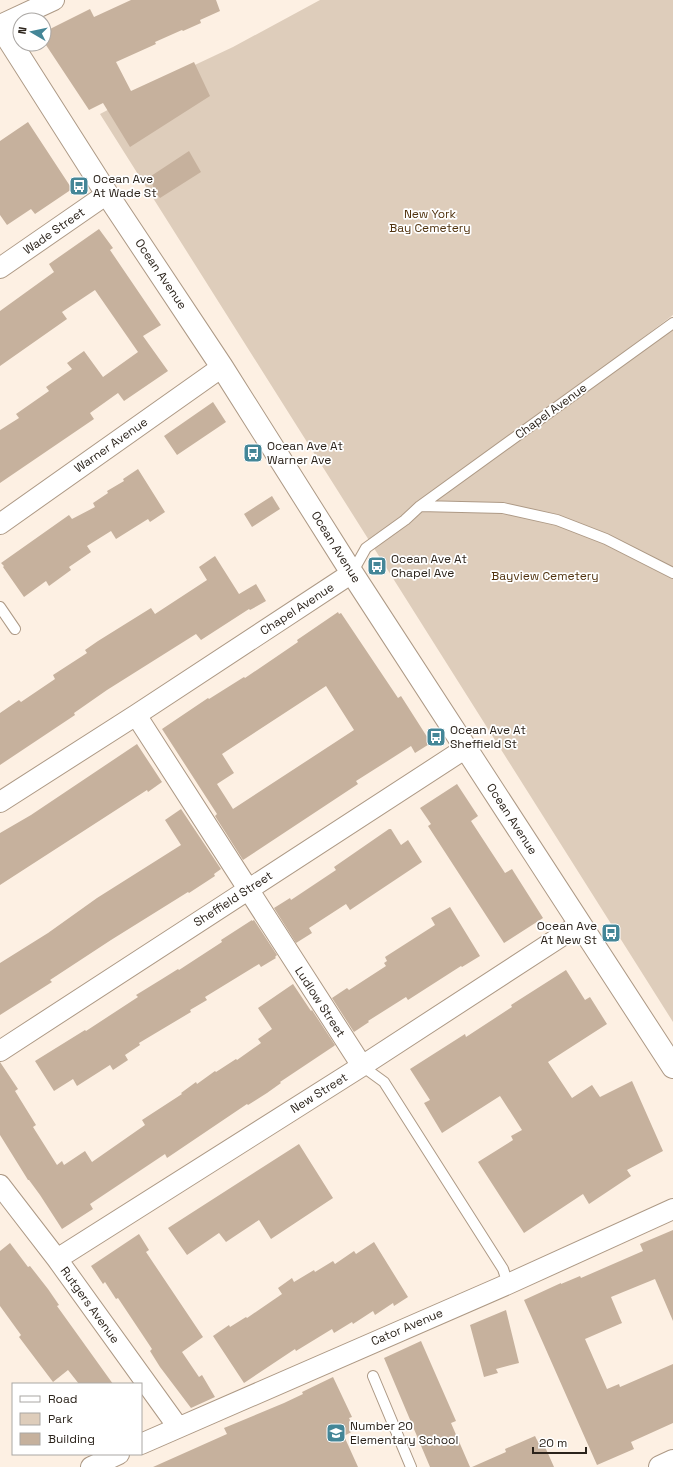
<svg xmlns="http://www.w3.org/2000/svg" width="673" height="1467" font-family="'Space Grotesk',sans-serif">
<rect width="100%" height="100%" fill="#fdf0e3"/>
<path fill="#decdbb" d="M320,0h353v315l-234,177 234,-167v697l-573,-908 82,-43 51,-24z"/>
<path fill="#c6b19d" fill-rule="evenodd" d="M131,0h85l4,11 -20,9 1,3 -18,8 -1,-1 -27,12 1,2 -40,18 15,29 63,-29 16,34 -80,51 -27,-44 -14,7 -45,-68v-10l46,-23 4,8z
M28,122l44,67 -37,25 -4,-5 -24,16 -7,-10v-74z
M189,151l12,21 -41,26 -6,-7 -3,-15z
M99,229l14,19 -3,2 51,75 -18,11 25,35 -44,30 -6,-8 -28,20 4,6 -94,64v-53l19,-12 -3,-4 33,-23 -3,-4 26,-18 -5,-6 17,-12 19,26 35,-25 -43,-62 -33,22 5,7 -67,47v-55l54,-39 -5,-8z
M213,402l13,20 -49,33 -13,-19z
M138,469l27,43 -15,10 -2,-3 -32,20 -5,-8 -24,15 4,6 -22,15 2,3 -22,16 -3,-5 -22,16 -21,-30 1,-1 -3,-3 68,-48 3,4 23,-12 -2,-4 15,-10 -1,-2 17,-10 -1,-2z
M272,496l8,13 -28,18 -8,-13z
M215,556l24,38 17,-10 10,17 -16,9 -1,-1 -48,31 -5,-6 -89,56 -33,23 1,2 -75,50v-52l19,-13 2,2 34,-23 -2,-4 34,-22 -2,-3 13,-9 53,-33 4,6 52,-34 -8,-13z
M338,612l1,2 2,-1 57,85 3,-2 30,47 -16,10 -4,-7 -25,16 -30,19 2,3 -115,76 -28,-44 2,-2 -55,-85 46,-31 1,1 35,-22 1,1 53,-36 -1,-2zM326,686l28,44 -121,79 -16,-25 17,-11 -12,-19z
M137,744l25,38 -14,10 -1,-2 -147,95v-52l31,-18z
M457,784l21,32 -7,5 34,52 7,-4 31,49 -39,25 -76,-117 3,-2 -11,-16z
M181,809l40,60 -7,5 1,2 -26,17 -1,-1 -77,48 -61,40 2,2 -52,33v-52l48,-30 49,-35 84,-53 -16,-25z
M389,829h2l10,16 7,-5 14,22 -72,48 -4,-6 -37,24 3,5 -16,10 -22,-35 16,-10 1,2 45,-30 -2,-3z
M450,907l30,49 -18,11 -1,-1 -53,34 -2,-3 -38,24 1,1 -15,10 -22,-34 15,-10 2,2 37,-24 -2,-3 3,-2 -2,-4 50,-32 -4,-7z
M252,920v1l2,-1 23,35 -2,2 1,1 -15,9 -2,-3 -54,33 2,3 -17,10 1,2 -52,31 1,2 -15,10 3,5 -15,10 -3,-5 -33,21 -4,-7 -19,12 -19,-30 50,-31 1,1 52,-34 -2,-2 26,-16 16,-10 1,1 43,-28 -1,-2z
M566,970l19,30 5,-3 17,27 -59,38 24,36 20,-13 8,12 32,-16 31,70 -36,19 4,6 -42,28 -6,-10 -59,39 -46,-71 35,-22 -2,-4 11,-6 -22,-34 -58,37 -18,-30 6,-3 -20,-31 55,-35 1,3 46,-30 -1,-2z
M293,984l18,27 1,-1 23,35 -1,1 -54,36 1,1 -14,10 -19,12 -1,-1 -80,54 -2,-4 -75,50 3,5 -31,20 -22,-34 -11,-15h-1l-28,-45v-73l18,27 -3,2 21,34 -3,2 24,38 5,-4 2,4 21,-14 7,11 53,-37 -3,-5 40,-26 -1,-1 15,-11 1,2 18,-13 1,1 20,-13 1,1 24,-17 -3,-4 14,-10 -14,-21z
M299,1144l34,54 -62,41 -12,-19 -33,22 -7,-9 -32,22 -19,-27z
M673,1230v91l-18,-42 -44,18 11,26 -37,16 22,50 12,-5 1,3 53,-23v59l-42,19 3,7 -37,16 -73,-165 37,-17v1l19,-8 1,2 62,-27 -3,-7z
M139,1234l10,16 -3,2 57,85 -21,15 17,25 3,-2 13,22 -24,11 -31,-41 -10,-16 2,-2 -34,-51 -2,1 -11,-17 -2,2 -12,-18z
M374,1242l34,55 -14,9 -1,-3 -18,12 -2,-4 -20,13 -1,-2 -18,11 -2,-4 -36,22 -1,-2 -51,34 -31,-47 16,-11 1,2 16,-10 1,1 35,-24 -4,-6 14,-10 2,4 20,-12 1,2 18,-11 2,3 19,-13 2,3z
M10,1243l18,24 2,-1 18,23 11,16 -2,1 56,78h-34l-11,-14 -15,12 -34,-45 2,-2 -21,-29v-55z
M506,1310l13,53 -23,6 2,4 -14,4 -14,-52z
M421,1341l35,80 -5,2 19,44h-40l-46,-109z
M333,1377l19,40 -3,1 6,12 -11,6 14,31h-205l74,-33 -3,-6 60,-25 19,-9 -1,-2z
M535,1436l3,6 4,-2 12,27h-82l34,-15 -1,-3z"/>
<g fill="none" stroke-linecap="round" stroke-linejoin="round">
<g stroke="#ad9985" stroke-width="12">
<path id="service" d="M420,506l83,2 54,12 49,19 67,34
M352,573l14,-25 39,-28 15,-14 253,-183
M0,607l15,22
M362,1066l22,16 119,187 5,15
M373,1376l38,91"/>
</g>
<g stroke="#ad9985" stroke-width="22">
<path id="minor" d="M0,25l54,-25
M0,268l107,-74
M0,524l222,-157
M136,715l226,351
M0,802l136,-87 216,-142
M0,1051l466,-303
M0,1185l57,74 121,168
M57,1259l305,-193 218,-142
M141,1444l367,-160 165,-75
M91,1467l28,-13"/>
</g>
<g stroke="#ad9985" stroke-width="24">
<path id="tertiary" d="M0,26l107,168 115,173 130,206 321,494
M660,1467l13,-6"/>
</g>
<use href="#service" stroke="#fff" stroke-width="10"/>
<use href="#minor" stroke="#fff" stroke-width="20"/>
<use href="#tertiary" stroke="#fff" stroke-width="22"/>
</g>
<defs>
<g id="bus-square" transform="scale(1)"><rect x="-9" y="-9" width="18" height="18" rx="4" fill="#448697" stroke="#fff"/><path d="M-5-6H5V4H4V6H2V4H-2V6H-4V4H-5ZM-3.5-4V0h7V-4ZM-3.5 1.2v1.5H-2V1.2ZM2 1.2v1.5H3.5V1.2Z" fill="#fff"/></g>
<g id="school-square" transform="scale(1)"><rect x="-9" y="-9" width="18" height="18" rx="4" fill="#448697" stroke="#fff"/><path d="M0-5L7-2L0 1L-7-2ZM-4 1L0 2.5L4 1V4Q0 6-4 4Z" fill="#fff"/></g>
</defs>
<g fill-rule="evenodd">
<use href="#bus-square" x="79" y="186"/>
<use href="#bus-square" x="253" y="453"/>
<use href="#bus-square" x="377" y="566"/>
<use href="#bus-square" x="436" y="737"/>
<use href="#bus-square" x="611" y="933"/>
<use href="#school-square" x="336" y="1433"/>
</g>
<g text-anchor="middle" stroke-width="3.5" stroke-linejoin="round" paint-order="stroke">
<g font-size="12" fill="#2b231b" stroke="#fff" text-anchor="start">
<text x="93" y="183">Ocean Ave<tspan x="93" dy="14">At Wade St</tspan></text>
<text x="267" y="450">Ocean Ave At<tspan x="267" dy="14">Warner Ave</tspan></text>
<text x="391" y="563">Ocean Ave At<tspan x="391" dy="14">Chapel Ave</tspan></text>
<text x="450" y="734">Ocean Ave At<tspan x="450" dy="14">Sheffield St</tspan></text>
<text x="597" y="930" text-anchor="end">Ocean Ave<tspan x="597" dy="14">At New St</tspan></text>
<text x="350" y="1430">Number 20<tspan x="350" dy="14">Elementary School</tspan></text>
</g>
<g font-size="12" fill="#51330f" stroke="#fff">
<text x="430" y="218">New York<tspan x="430" dy="14">Bay Cemetery</tspan></text>
<text x="545" y="580">Bayview Cemetery</text>
</g>
<g font-size="12" fill="#2b231b" stroke="#fff">
<text transform="translate(54 231) rotate(-35)" y="4">Wade Street</text>
<text transform="translate(161 274) rotate(56)" y="4">Ocean Avenue</text>
<text transform="translate(551 411) rotate(-36)" y="4">Chapel Avenue</text>
<text transform="translate(111 445) rotate(-35)" y="4">Warner Avenue</text>
<text transform="translate(336 547) rotate(58)" y="4">Ocean Avenue</text>
<text transform="translate(297 609) rotate(-33)" y="4">Chapel Avenue</text>
<text transform="translate(512 819) rotate(57)" y="4">Ocean Avenue</text>
<text transform="translate(233 899) rotate(-33)" y="4">Sheffield Street</text>
<text transform="translate(320 1002) rotate(57)" y="4">Ludlow Street</text>
<text transform="translate(319 1093) rotate(-32)" y="4">New Street</text>
<text transform="translate(90 1305) rotate(54)" y="4">Rutgers Avenue</text>
<text transform="translate(407 1327) rotate(-23)" y="4">Cator Avenue</text>
</g>
</g>
<rect x="12" y="1383" width="130" height="72" fill="#ffffff" stroke="#aaa7a4"/>
<rect x="20" y="1396" width="20" height="6" fill="#ffffff" stroke="#aaa7a4"/>
<text x="48" y="1403" font-size="12" fill="#2b231b">Road</text>
<rect x="20" y="1413" width="20" height="12" fill="#decdbb" stroke="#aaa7a4"/>
<text x="48" y="1423" font-size="12" fill="#2b231b">Park</text>
<rect x="20" y="1433" width="20" height="12" fill="#c6b19d" stroke="#aaa7a4"/>
<text x="48" y="1443" font-size="12" fill="#2b231b">Building</text>
<g transform="translate(32 32) rotate(279)"><circle r="19" fill="#ffffff" stroke="#aaa7a4"/>
<path d="M0-3L7 15L0 10L-7 15Z" fill="#448697"/>
<text y="-6" font-size="11" font-weight="bold" text-anchor="middle" fill="#2b231b">N</text>
</g>
<path d="M533 1447v6h53v-6" fill="none" stroke="#2b231b" stroke-width="2"/>
<text x="539" y="1447" font-size="12" fill="#2b231b" stroke="#ffffff" stroke-width="3" paint-order="stroke">20 m</text>
</svg>
